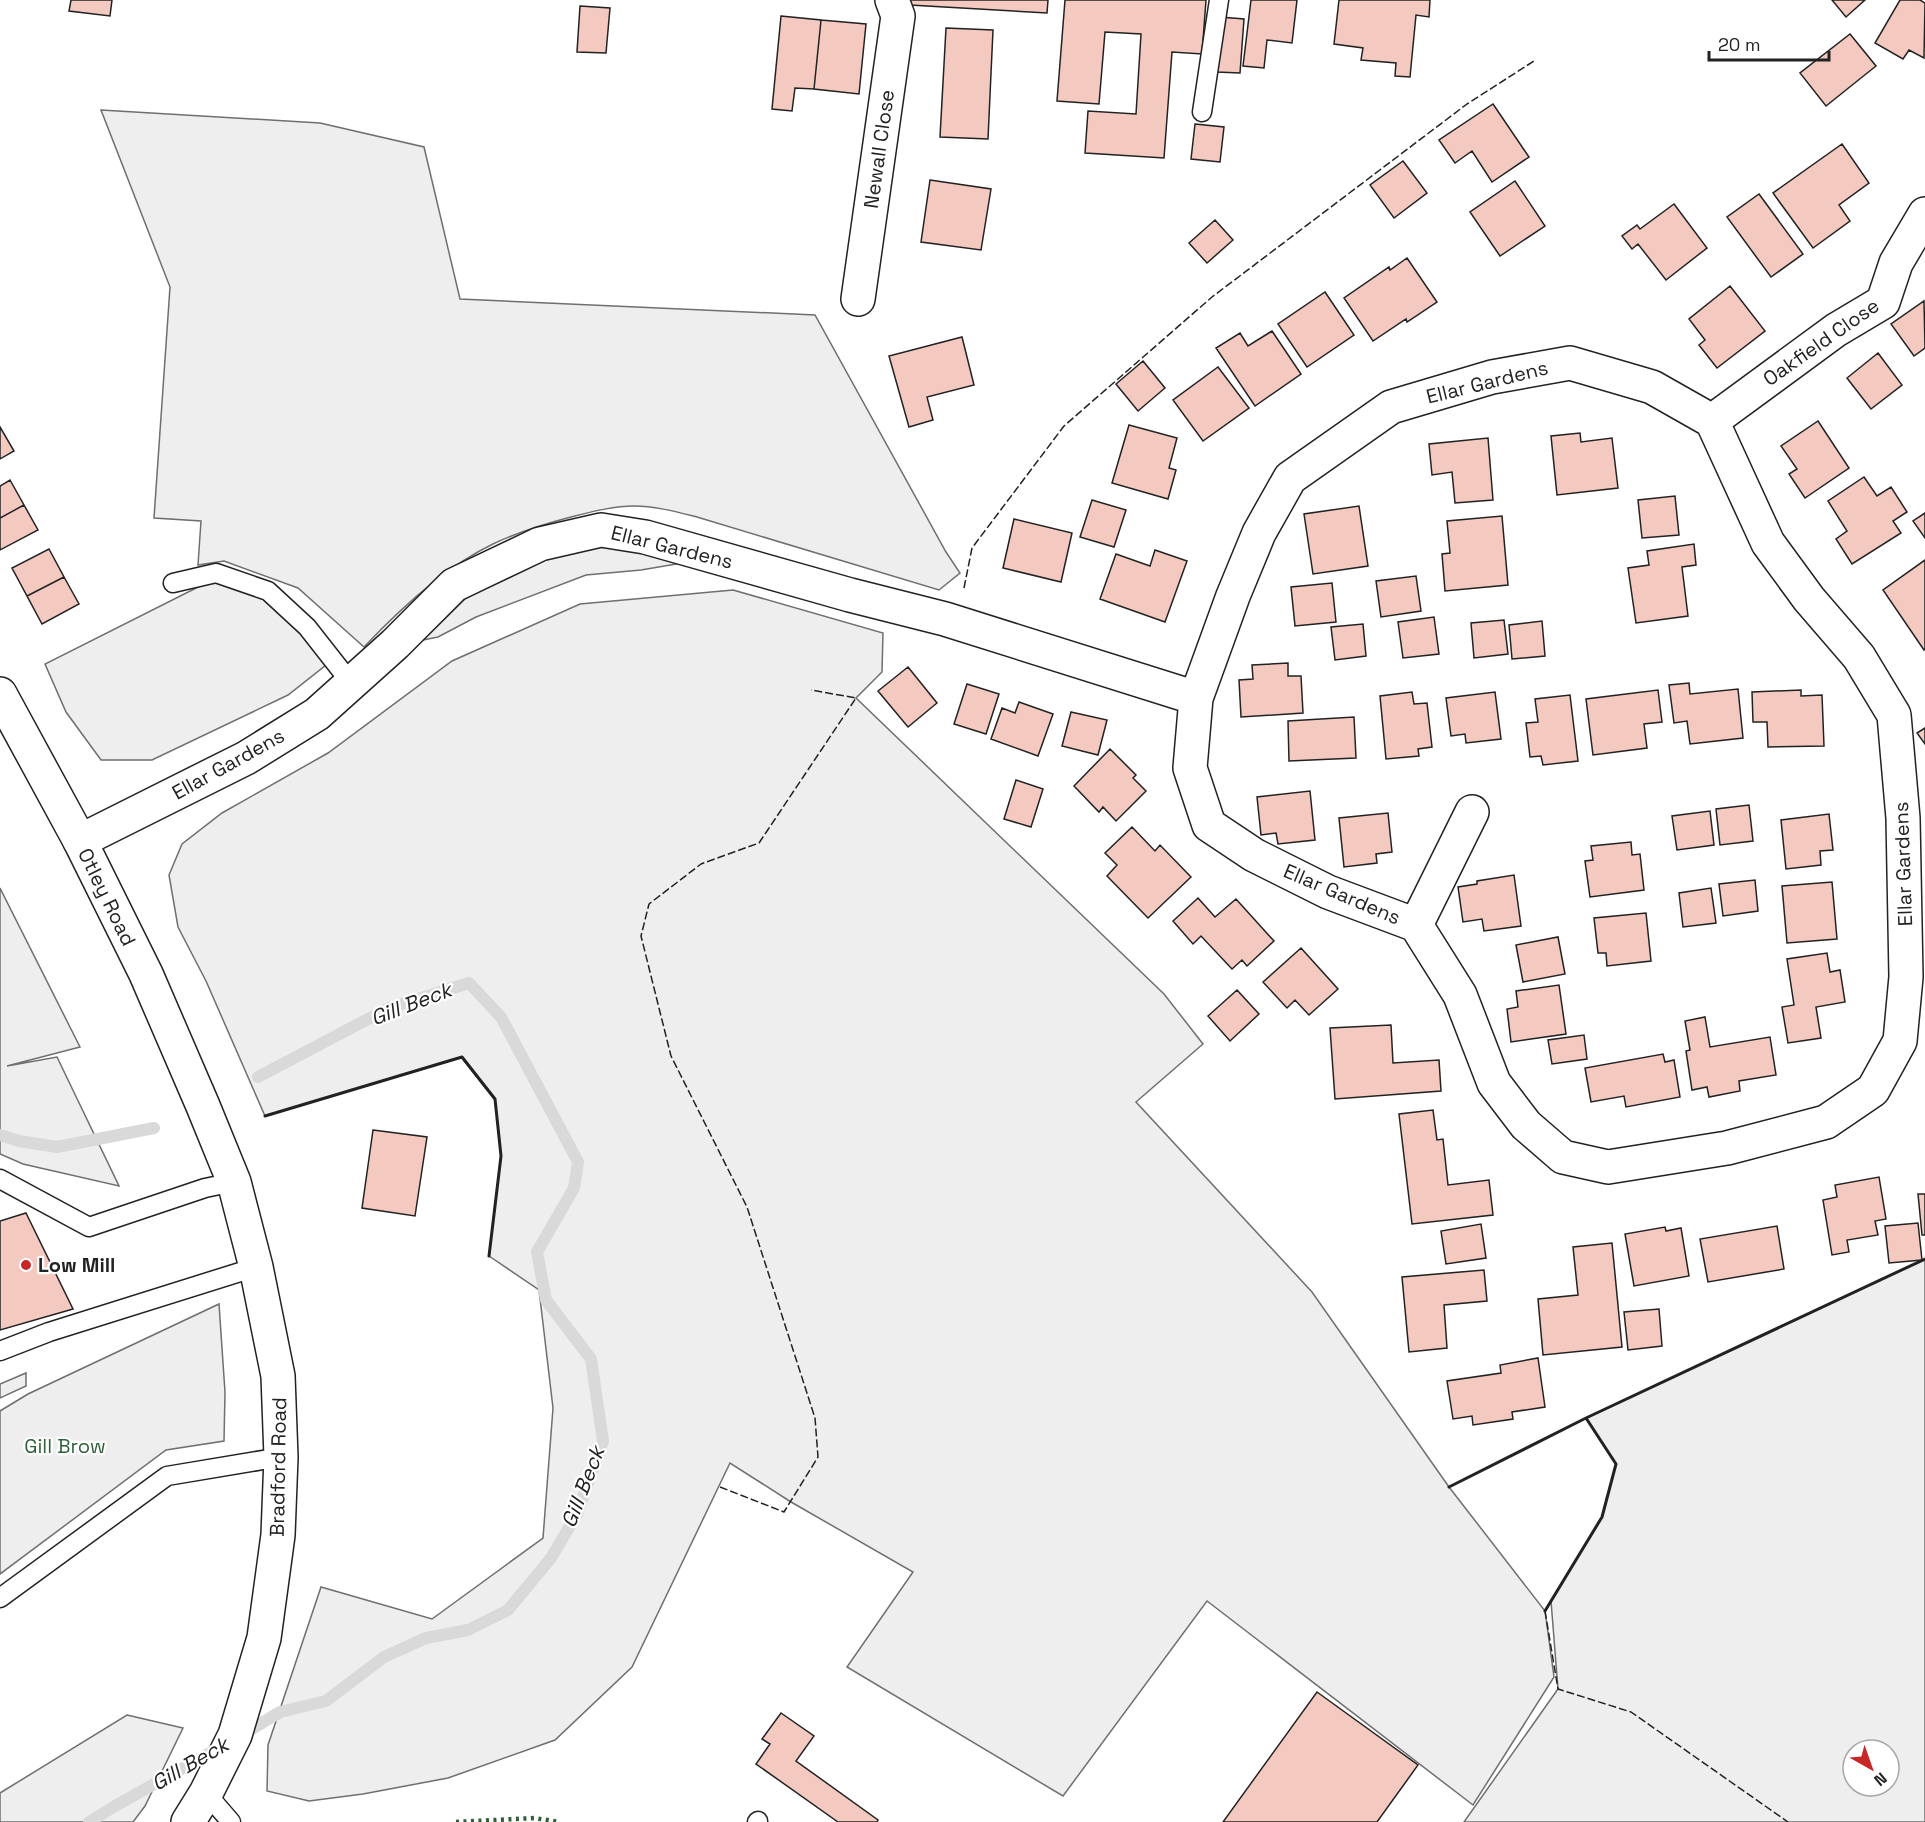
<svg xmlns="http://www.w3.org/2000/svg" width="1925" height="1822" font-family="'Space Grotesk',sans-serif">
<rect width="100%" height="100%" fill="#fff"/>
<path fill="#eee" stroke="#6f6f6f" stroke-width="1.5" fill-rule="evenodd" d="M101,110l219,13 104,24 36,152 355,16 131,237 14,21 -21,17 -242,-73c-20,-5 -42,-11 -63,-11 -21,0 -43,6 -63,11 -27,7 -53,15 -78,27 -46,22 -94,66 -129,103l-66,-59 -74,-27 -26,4 3,-44 -47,-3 16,-231z
M594,544l100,17 -53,9 -55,5 -110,42 -38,20 -15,3 43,-42 66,-35z
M230,580l44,23 32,33 20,29 -38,30 -136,65h-51l-35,-48 -21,-48 163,-82z
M733,590l150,43 -1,39 -26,26 308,296 39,50 -67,58 176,190 137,195 96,124 9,66 -81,128 -266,-204 -144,195 -216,-129 66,-95 -122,-70 -61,-39 -98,204 -77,73 -107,38 -85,16 -54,7 -42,-10 1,-46 53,-158 111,32 111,-81 10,-130 -14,-118 -50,-34 12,-100 -6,-56 -34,-43 -196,59 -59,-135 -28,-54 -9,-52 13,-31 40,-31 106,-60 124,-92 128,-57z
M0,888l80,159 -73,19 50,-9 62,129 -96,-22 -23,-10z
M1925,1259v563h-461l94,-133 -7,-88 51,-84 14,-53 -30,-46zM1853,1750h36v36h-36z
M219,1304l6,88 -1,49 -58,9 -166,124v-163l28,-17z
M26,1373v13l-26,12v-14z
M127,1715l56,13 -38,78 -12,16h-133v-29z"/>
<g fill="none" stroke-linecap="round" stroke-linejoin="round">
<path stroke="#d9d9d9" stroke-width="12" d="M0,1135l19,6 38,6 97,-19
M242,1735l38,-23 46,-11 58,-44 42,-19 42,-8 40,-20 43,-52 26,-44 26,-73 -12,-82 -45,-59 -9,-48 37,-64 4,-26 -77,-145 -32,-34 -80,25 -131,69
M89,1822l26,-16 104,-58"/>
</g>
<path fill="#f3c9c0" stroke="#222" stroke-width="1.5" d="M71,0h41l-2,16 -41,-5z
M910,0h138l-1,13 -137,-8z
M1065,0h141l-4,54 -30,-2 -8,106 -79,-5 3,-42 48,3 5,-80 -36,-2 -6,72 -42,-3z
M1251,0h46l-5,43 -25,-3 -3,28 -21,-2z
M1339,0h91l-1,17 -13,-2 -6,62 -15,-1 1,-13 -35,-3 2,-12 -29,-4z
M1832,0h33l-19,17z
M1900,0h20l5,3 -1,55 -15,-8 -6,9 -28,-16z
M580,6l30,2 -4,45 -29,-1z
M781,16l40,4 -7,69 -19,-1 -3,23 -20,-2z
M1220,17l24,2 -4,54 -23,-1z
M821,20l45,4 -7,70 -45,-5z
M946,28l47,2 -5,109 -48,-2z
M1850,34l26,32 -50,40 -26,-33z
M1493,104l36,53 -37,25 -20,-31 -17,12 -16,-23z
M1195,124l29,3 -4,35 -29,-3z
M1842,144l27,39 -30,22 11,16 -37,27 -40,-55z
M1403,161l24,32 -33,25 -24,-33z
M930,180l61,9 -10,61 -60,-8z
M1515,181l30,45 -45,30 -30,-44z
M1759,194l44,60 -32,23 -44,-60z
M1674,204l33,44 -41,32 -28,-36 -6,5 -10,-13 15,-11 3,4z
M1215,220l18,20 -26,23 -18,-20z
M1407,258l30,44 -30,20 -1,-3 -33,22 -29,-43 45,-31 1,3z
M1730,286l35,45 -48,37 -18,-23 6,-5 -16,-21z
M1325,292l29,43 -47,32 -29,-43z
M1924,301l1,47 -11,8 -23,-32z
M1272,331l29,43 -46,32 -39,-58 24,-15 8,13z
M962,337l12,48 -47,12 6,23 -24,7 -20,-71z
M1878,353l24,32 -31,24 -24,-31z
M1143,361l22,27 -27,23 -22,-27z
M1218,367l31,41 -46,33 -30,-41z
M1818,421l31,47 -44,30 -16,-24 8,-5 -16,-23z
M1129,425l48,13 -8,30 7,2 -8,29 -56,-16z
M0,427l14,24 -14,8z
M1580,433l1,9 31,-4 6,50 -61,7 -6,-59z
M1488,438l5,62 -38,3 -3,-31 -20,3 -3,-31z
M1864,477l13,19 14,-9 16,25 -14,9 8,12 -49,31 -16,-25 11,-8 -19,-30z
M10,480l14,25 -24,13v-32z
M1675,496l4,39 -37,3 -4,-38z
M1092,500l34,10 -12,37 -34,-10z
M24,505l14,25 -38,20v-32z
M1359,506l9,60 -55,8 -9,-60z
M1925,513v25l-12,-17z
M1502,516l6,69 -63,6 -3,-37 8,-1 -3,-32z
M1014,519l58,14 -11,49 -58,-14z
M1694,544l2,21 -14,2 6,49 -52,7 -8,-55 21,-3 -2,-14z
M49,549l15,28 -37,19 -15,-28z
M1155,550l32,11 -22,61 -65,-23 16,-45 34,12z
M1925,560v89l-1,1 -41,-60z
M1416,576l5,35 -40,6 -5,-36z
M64,577l15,27 -37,20 -15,-28z
M1332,583l4,39 -41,4 -4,-39z
M1434,617l5,37 -36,4 -5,-36z
M1504,620l4,34 -34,4 -3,-35z
M1542,621l3,35 -33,3 -3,-34z
M1363,624l3,32 -31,4 -4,-33z
M1288,663v13h13l2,37 -62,4 -2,-37 14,-1 -1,-14z
M908,667l29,36 -29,24 -30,-36z
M1689,683l1,11 48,-5 5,49 -53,6 -3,-23 -13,2 -5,-38z
M967,684l32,10 -13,40 -32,-10z
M1658,690l4,32 -18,2 3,24 -54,7 -7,-56z
M1801,690v6l21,-1 2,51 -56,1 -1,-25h-14l-1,-30z
M1412,692l2,12 13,-1 5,44 -14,2 1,7 -33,3 -6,-63z
M1495,692l6,47 -35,4 -1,-9 -14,2 -5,-38z
M1570,695l8,66 -35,4 -2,-9 -11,1 -4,-34 12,-1 -3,-23z
M1019,702l34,12 -15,42 -47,-17 11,-31 13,5z
M1071,712l36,8 -9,35 -36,-9z
M1354,717l2,41 -67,3 -1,-40z
M1925,728v16l-8,-11z
M1110,749l26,26 -3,3 13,13 -30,30 -13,-14 -4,5 -25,-26z
M1016,780l27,9 -12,38 -27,-8z
M1310,791l5,49 -37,4 -2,-11 -15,2 -4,-38z
M1749,805l4,36 -33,4 -4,-36z
M1710,811l4,34 -37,5 -5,-34z
M1388,813l4,39 -16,2 1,9 -33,4 -5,-49z
M1829,814l4,36 -13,1 1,14 -35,4 -5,-49z
M1132,827l23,24 5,-6 31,32 -43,41 -41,-42 10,-11 -12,-12z
M1631,842l1,13 8,-1 4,36 -54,7 -5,-36 8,-1 -2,-14z
M1514,875l7,51 -37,5 -2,-12 -19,3 -5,-35 19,-3v-3z
M1755,880l3,31 -35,5 -4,-32z
M1832,882l5,57 -50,4 -5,-57z
M1711,888l5,35 -33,4 -4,-34z
M1198,898l17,19 21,-18 38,42 -27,25 -5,-6 -10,9 -31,-33 -8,8 -20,-23z
M1646,913l5,48 -44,5 -1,-13h-8l-4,-35z
M1558,937l7,37 -42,8 -7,-37z
M1301,948l37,41 -29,26 -14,-15 -8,8 -24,-26z
M1827,953l3,19 10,-2 5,32 -29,5 5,31 -33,5 -6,-36 12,-2 -7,-46z
M1559,985l7,49 -55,8 -4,-33 11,-2 -2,-16z
M1237,990l22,24 -29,27 -22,-25z
M1705,1017l5,30 60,-10 6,38 -37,6 1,10 -31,6 -2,-10 -15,3 -6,-39 4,-1 -5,-29z
M1391,1025l2,38 46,-3 2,31 -106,8 -5,-71z
M1584,1035l3,24 -35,5 -4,-24z
M1663,1054l2,8 9,-2 6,37 -54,10 -2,-11 -33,6 -6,-34z
M1433,1110l4,30 6,-1 5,46 41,-5 4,35 -81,9 -13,-110z
M373,1130l54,7 -12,79 -53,-8z
M1879,1177l7,42 -11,2 3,14 -31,5 2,12 -17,3 -9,-55 14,-3 -2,-12z
M1918,1194h7v41h-3z
M26,1213l47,96 -73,21v-109z
M1918,1223l4,37 -33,3 -4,-37z
M1481,1224l5,34 -40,6 -5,-33z
M1777,1226l7,43 -76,13 -8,-43z
M1665,1227l1,4 15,-3 8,48 -55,10 -9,-52z
M1612,1243l10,104 -79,8 -5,-56 40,-4 -5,-48z
M1484,1270l3,31 -43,4 3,43 -38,4 -7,-75z
M1659,1309l3,37 -34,4 -4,-38z
M1538,1358l7,49 -33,5 1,7 -40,6 -1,-9 -19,3 -6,-38 54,-8 -1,-8z
M1317,1692l101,73 -41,57h-154z
M781,1713l33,23 -18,25 82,59 -1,2h-39l-82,-58 14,-20 -8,-5z"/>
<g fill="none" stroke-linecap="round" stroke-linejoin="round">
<g stroke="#222" stroke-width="21">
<path id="service" d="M1202,112l17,-112
M173,583l43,-10 52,18 39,36 44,56
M0,1179l89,48 116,-39 29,-6
M0,1351l49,-19 207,-65
M0,1598l167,-122 114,-19
M206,1793l25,29
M757,1822l1,-1"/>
</g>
<g stroke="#222" stroke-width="36">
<path id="minor" d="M858,299l40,-283 -6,-16
M1712,421l124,-91 47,-28 13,-39 29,-49
M80,841l166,-83 71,-44 78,-70 59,-59 86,-41 61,-14 44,7 205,58 95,24 251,79 37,-102 26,-63 31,-55 101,-71 101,-30 78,-14 82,24 60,34 56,122 41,56 50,58 35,58 9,103 3,159 -6,64 -27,49 -47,32 -99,26 -119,19 -45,-10 -37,-32 -32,-42 -34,-88 -44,-70 -88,-33 -74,-37 -45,-30 -19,-57 6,-70
M1416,925l56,-113"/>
</g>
<g stroke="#222" stroke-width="36">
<path id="primary" d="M0,694l80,147 66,133 57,132 31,76 22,85 22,109 3,81 -3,78 -14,103 -29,97 -29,58 -18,29"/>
</g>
<use href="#service" stroke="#fff" stroke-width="18"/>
<use href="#minor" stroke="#fff" stroke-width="33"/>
<use href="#primary" stroke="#fff" stroke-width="33"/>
<path stroke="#2f5e38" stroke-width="4.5" stroke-dasharray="3 4.5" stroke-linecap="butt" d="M456,1822l78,-4 26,4"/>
<path stroke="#222" stroke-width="1.5" stroke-dasharray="8 3" stroke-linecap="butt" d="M964,588l8,-40 92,-122 148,-129 255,-193 67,-43
M720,1487l64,25 34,-55 -3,-39 -68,-211 -76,-151 -30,-120 8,-32 52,-40 58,-21 97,-145 -45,-8
M1545,1611l13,78 73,23 157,110"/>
<path stroke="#222" stroke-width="3" d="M265,1116l197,-59 33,42 6,57 -12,100
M1449,1487l137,-69 339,-159
M1545,1611l57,-94 14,-53 -30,-46"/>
</g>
<circle fill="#c62828" stroke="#fff" stroke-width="2" cx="26" cy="1265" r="6"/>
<g text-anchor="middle" stroke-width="4.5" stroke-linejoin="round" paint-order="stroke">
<g font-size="20" fill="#222" stroke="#fff">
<text transform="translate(879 149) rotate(-82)" y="7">Newall Close</text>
<text transform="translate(1821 342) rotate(-35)" y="7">Oakfield Close</text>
<text transform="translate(1487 382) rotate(-14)" y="7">Ellar Gardens</text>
<text transform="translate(672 547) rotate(14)" y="7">Ellar Gardens</text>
<text transform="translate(228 764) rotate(-29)" y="7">Ellar Gardens</text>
<text transform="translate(1903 864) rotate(-92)" y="7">Ellar Gardens</text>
<text transform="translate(1342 894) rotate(23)" y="7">Ellar Gardens</text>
<text transform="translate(107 897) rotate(64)" y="7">Otley Road</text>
<text transform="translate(278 1467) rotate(-89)" y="7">Bradford Road</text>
</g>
<g font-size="20" font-weight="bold" fill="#222" stroke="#fff" text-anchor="start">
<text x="38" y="1272">Low Mill</text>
</g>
<g font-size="20" fill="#2f5e38" stroke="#fff">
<text x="65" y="1453">Gill Brow</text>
</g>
<g font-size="21" font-style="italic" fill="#222" stroke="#fff">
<text transform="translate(411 1004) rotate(-21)" y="7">Gill Beck</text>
<text transform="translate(583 1487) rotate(-69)" y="7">Gill Beck</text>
<text transform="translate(190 1764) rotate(-30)" y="7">Gill Beck</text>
</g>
</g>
<g transform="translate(1871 1768) rotate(140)"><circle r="28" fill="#ffffff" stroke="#a7a7a7" stroke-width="1.5"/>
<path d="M0-4.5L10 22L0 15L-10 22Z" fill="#c62828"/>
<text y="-9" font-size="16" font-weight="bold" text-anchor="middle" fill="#222222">N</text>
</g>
<path d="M1709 51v9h120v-9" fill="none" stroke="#222222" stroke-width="3"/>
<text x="1718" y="51" font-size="18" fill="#222222" stroke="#ffffff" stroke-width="4.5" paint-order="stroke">20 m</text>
</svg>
